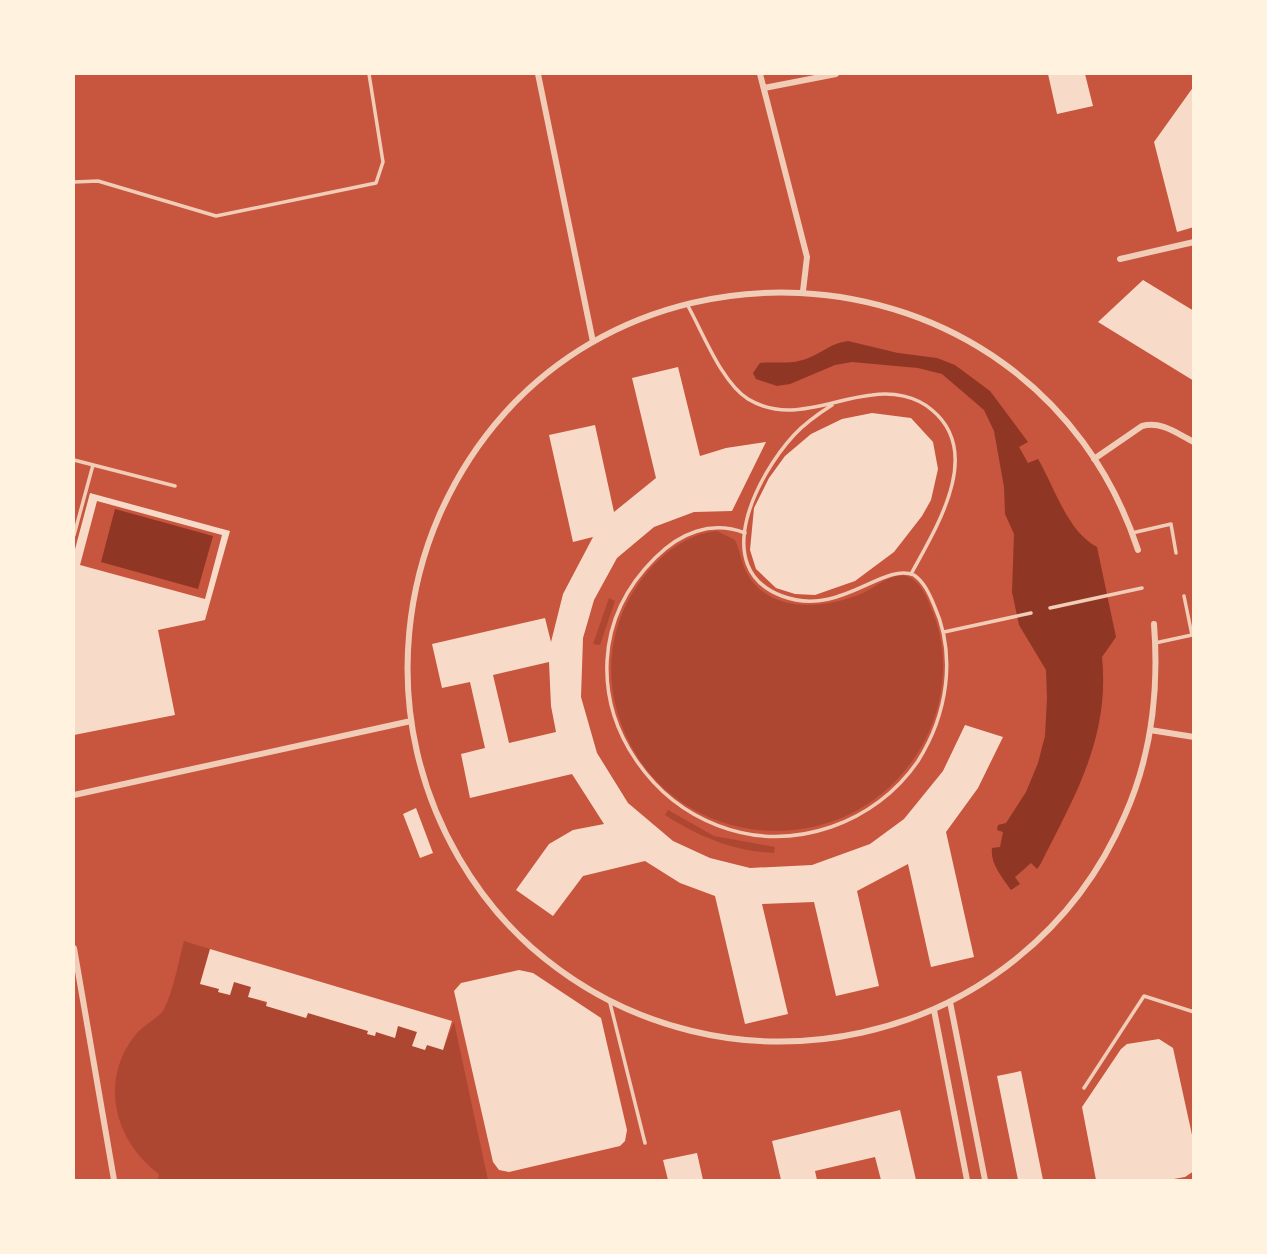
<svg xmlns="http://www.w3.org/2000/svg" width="1267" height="1254" font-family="'Noto Sans',sans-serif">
<rect width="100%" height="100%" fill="#c8553d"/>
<path fill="#ae4732" d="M717,531l18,9c6,12 6,24 13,35 23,39 79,34 115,18 13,-6 28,-20 43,-17 15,4 22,24 27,37 16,39 12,86 -6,123 -68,139 -272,122 -311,-29 -8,-31 -6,-63 6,-93 16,-39 52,-79 95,-83z
M609,598l6,3 -15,44 -7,-1z
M668,810l46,26 61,11 -1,6c-41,-2 -75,-16 -109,-38z
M184,941l26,8 -10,34 19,6 -1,3 12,3 4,-13 17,5 -2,10 57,21 2,-5 60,18 7,5 1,-4 19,5 3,-11 19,6 -5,14 13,4 2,-5 16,4 11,-27 34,158h-330l1,-6c-45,-33 -61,-95 -22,-141 7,-8 23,-16 27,-24 10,-20 14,-46 20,-68z"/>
<path fill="#8f3625" d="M848,341l50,12 39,5 18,7 35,26 38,51 -9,5 9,16 10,-4c17,29 29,72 59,88l19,90 -14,20c8,80 -27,139 -62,208l-3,4 -6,-6 -16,14 5,7 -9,6c-9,-13 -21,-26 -19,-42l8,-1 3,-15 -6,-2 1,-5 8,-2 20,-31 12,-29 7,-27 2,-38 -1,-28 -27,-45 -7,-33 2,-58 -9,-20 -1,-27 -10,-56 -10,-21 -42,-36 -24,-6 -66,-6 -17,3 -45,19 -13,2 -21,-7 -3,-6 7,-10c16,-2 28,2 46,-4 15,-5 24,-16 42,-18z
M115,509l98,27 -15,53 -97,-27z"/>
<path fill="#f7dbc8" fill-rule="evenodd" d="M1048,74h37l8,32 -36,8z
M1194,86v141l-17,5 -23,-90z
M1143,280l51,31v70l-96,-59z
M678,367l22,89 26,-8 40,-6 -34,69 -38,1 -40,15 -37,31 -23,42 -11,38 -2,59 16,56 31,50 45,38 37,17 40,10 62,-3 58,-21 34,-25 39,-48 22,-46 38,12 -25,51 -32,44 28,125 -43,10 -23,-103 -51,27 22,95 -43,10 -22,-94 -52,2 26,110 -43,10 -30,-128 -35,-13 -35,-22 -62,15 -30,40 -37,-26 33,-46 24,-14 31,-6 -32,-50 -102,24 -9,-44 24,-6 -15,-66 -28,6 -10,-44 113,-26 6,24 12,-48 30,-57 -20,5 -24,-107 46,-10 19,87 42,-34 -24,-100zM549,662l2,44 5,26 -47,11 -16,-68z
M872,413l39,5 22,24 5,27 -7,31 -9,16 -28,36 -39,29 -40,14 -20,-1 -19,-6 -20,-19 -6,-19 4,-42 15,-30 16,-22 26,-22 31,-15z
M90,493l140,38 -25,89 -47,10 17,85 -101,20v-182zM97,501l125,34 -17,64 -125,-34z
M416,808l17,45 -13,5 -17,-44z
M210,949l242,72 -9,29 -16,-5 -2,5 -13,-4 5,-14 -19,-6 -3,12 -19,-6 -1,4 -8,-2 1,-3 -60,-18 -2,5 -40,-12 1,-4 -19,-5 3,-10 -17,-5 -4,13 -12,-3 1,-3 -19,-5z
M519,970l14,3 68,45 26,112 -2,11 -5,5 -111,26 -10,-2 -6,-8 -39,-171 7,-8z
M1159,1039l14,9 21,96v27l-9,6 -17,3h-72l-14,-73 39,-58 6,-5z
M1021,1071l22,109h-25l-21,-104z
M900,1110l16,70h-35l-6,-23 -60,14 2,9h-36l-9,-39z
M697,1153l6,27h-35l-5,-20z"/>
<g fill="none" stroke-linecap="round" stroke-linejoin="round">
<path stroke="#f1ccb7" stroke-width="3.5" d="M74,182l24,-1 118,35 160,-33 7,-21 -14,-88
M688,306c15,27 34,77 60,93 41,25 83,0 124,-4 21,-3 44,1 60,15 52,43 4,118 -21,164
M74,460l101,26
M745,533c-34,-13 -65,0 -90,25 -125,124 15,324 176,269 35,-12 66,-35 87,-66 29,-46 39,-105 16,-156 -5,-12 -10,-23 -20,-30 -32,-13 -74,43 -132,21 -74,-28 -24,-122 12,-161 11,-12 24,-21 38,-30
M1132,533l39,-9 5,29
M74,535l19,-70
M1050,608l92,-20
M944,632l87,-19
M1155,643l37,-8 -8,-39
M610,1003l35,140
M1084,1088l60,-92 50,16"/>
<path stroke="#f1ccb7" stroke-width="6" d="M538,74l55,268
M760,74l47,183 -4,34
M764,88l72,-14
M1120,259l74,-17
M1094,459l48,-33c20,-5 34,7 52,16
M1138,550c-107,-326 -562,-348 -699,-34 -32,74 -40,158 -22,236 17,74 57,144 114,195 192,169 493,103 594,-132 27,-61 34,-126 29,-191
M1150,730l44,7
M74,795l337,-74
M74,948l40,232
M950,1002l35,178
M934,1010l33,170"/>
</g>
<rect width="1267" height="1254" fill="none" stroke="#fff3e0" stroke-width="150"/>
</svg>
